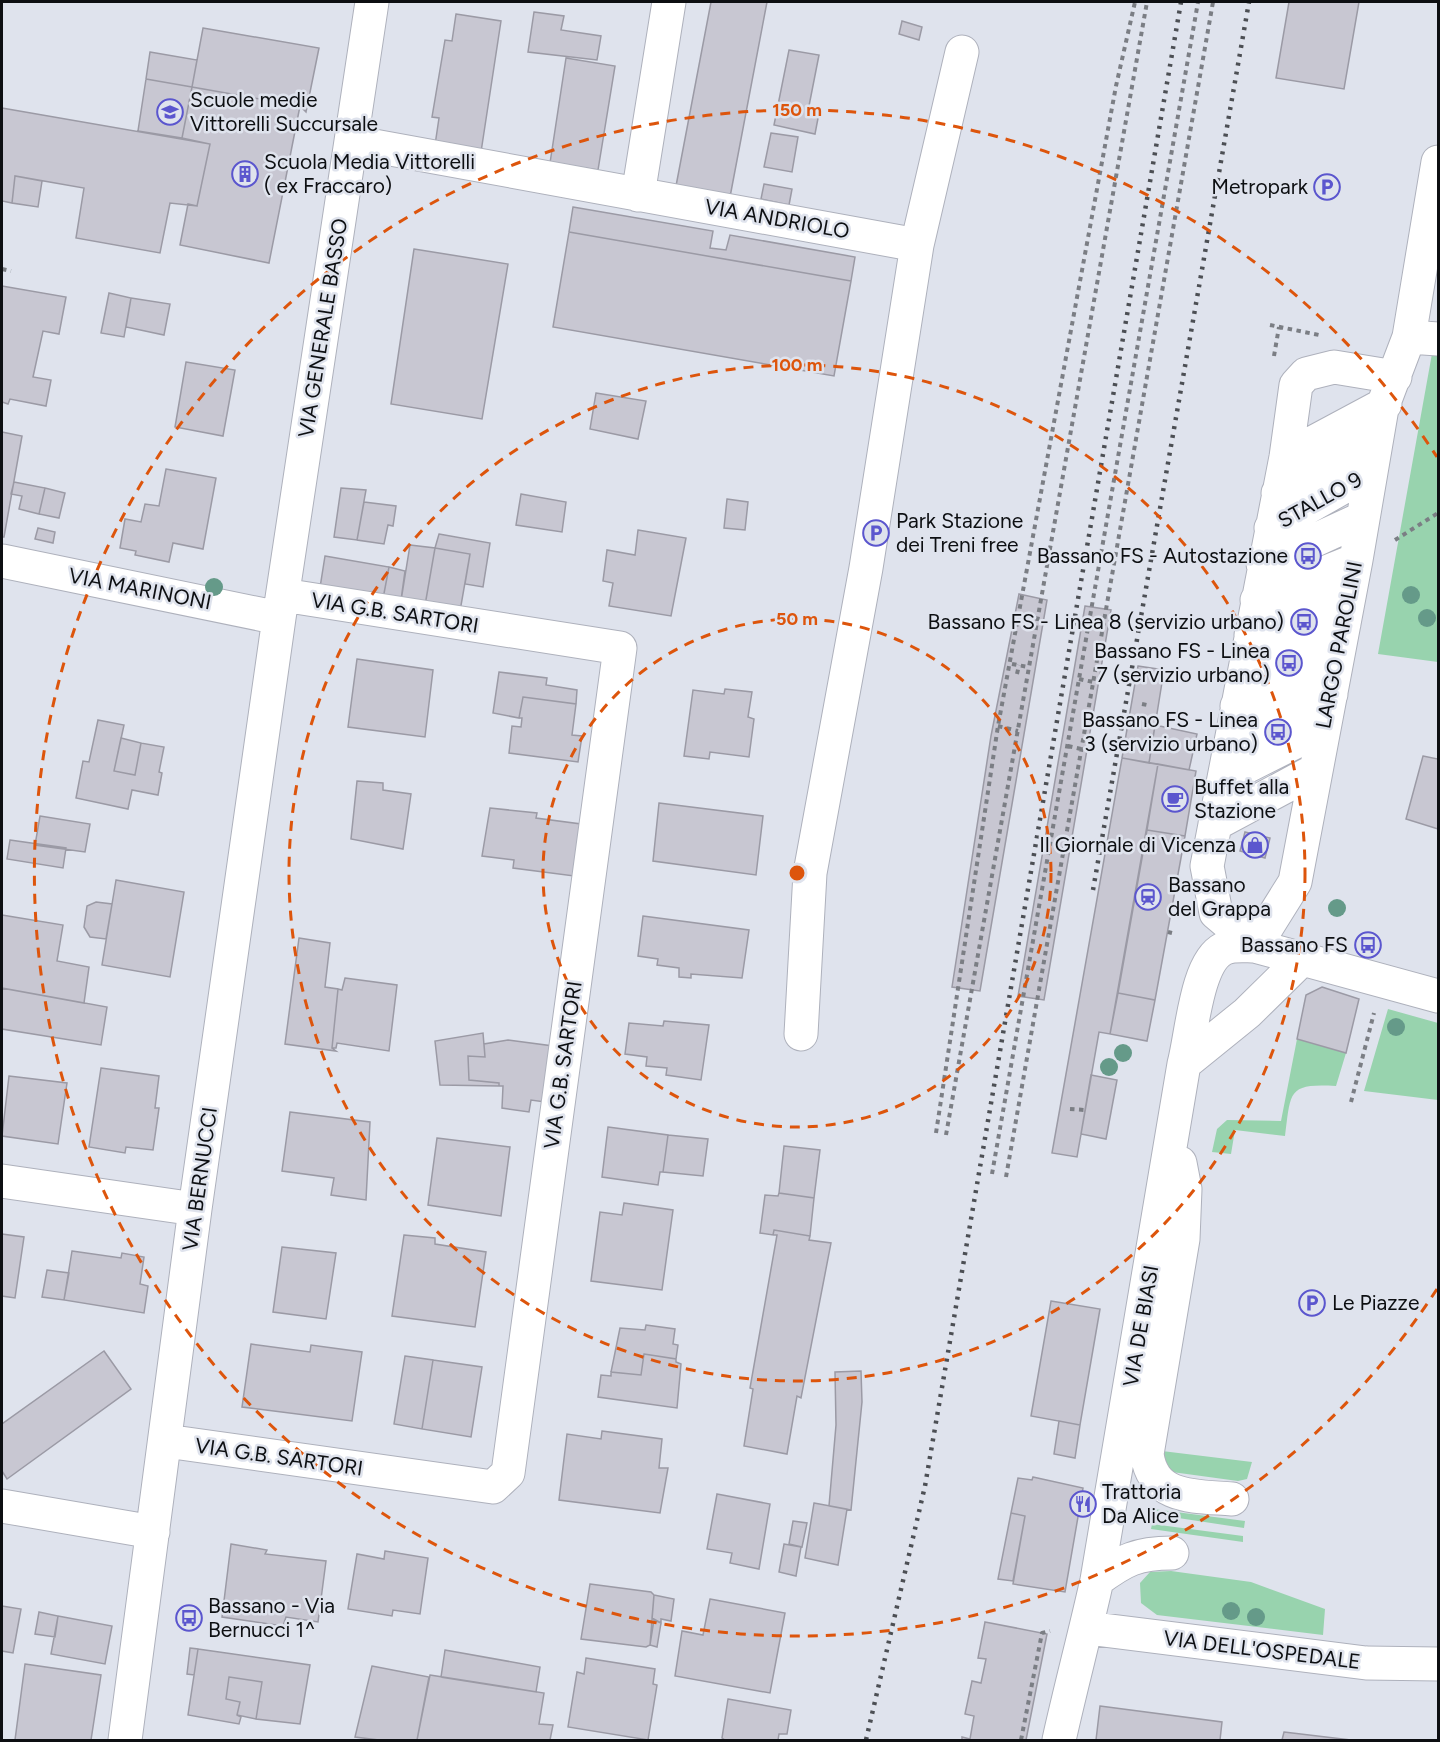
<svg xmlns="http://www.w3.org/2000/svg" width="1440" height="1742" font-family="Figtree,sans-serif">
<rect width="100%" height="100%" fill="#dfe3ed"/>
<path fill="#98d3ae" d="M1433,348l5,1v313l-60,-8z
M1388,1009l50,14v77l-74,-9z
M1297,1039l49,14 -10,33c-49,-3 -45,6 -51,50l-50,-6 -4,24 -19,-2 5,-23 10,-9 54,1z
M1162,1451l90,11 -5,17 -9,2 -66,-9 -7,-3z
M1153,1509l92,12 -1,7 -92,-14z
M1152,1524l91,12v6l-92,-13z
M1171,1571l80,11 74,27 -2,26 -166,-20 -16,-12 -1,-20 10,-11z"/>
<path fill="#c8c7d2" stroke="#9b9aa5" stroke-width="1.5" d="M711,2h56l-37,195 -54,-11z
M1289,2h70l-15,87 -68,-11z
M534,12l30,4 -3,14 40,6 -4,24 -69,-8z
M456,14l45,7 -20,131 -46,-7 4,-27 -7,-1 13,-77 7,1z
M902,21l20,6 -3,13 -20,-6z
M203,28l116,20 -13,64 -6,-6 -108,-19z
M789,50l30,5 -11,56 11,2 -4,21 -41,-9z
M150,52l47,8 -5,27 -46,-8z
M566,58l49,8 -17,104 -48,-7z
M146,79l46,8 -10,51 -44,-7z
M192,87l108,19 -31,157 -89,-18 8,-41 9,2 13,-62 -28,-6z
M2,108l208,36 -13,62 -27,-3 -10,50 -84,-15 8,-50 -69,-12 -3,27 -10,-2z
M771,133l27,4 -6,35 -28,-5z
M15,176l27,5 -4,26 -26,-4z
M764,184l28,5 -3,16 -28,-6z
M573,207l140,24 -3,17 16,2 4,-15 125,22 -4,24 -282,-49z
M569,232l282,49 -17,95 -281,-49z
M414,249l94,15 -26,155 -91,-15z
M2,286l64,11 -7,37 -16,-3 -10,46 18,3 -5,26 -36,-7 -2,5 -6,-2z
M109,293l22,5 -7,39 -23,-4z
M131,298l39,6 -6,31 -38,-8z
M186,362l49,8 -12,66 -48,-9z
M596,393l50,8 -8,38 -48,-10z
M2,432l20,4 -18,101h-2z
M166,469l50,9 -13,71 -30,-6 -4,19 -34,-7 1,-4 -16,-3 5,-29 16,3 4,-18 14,2z
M14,482l31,6 -6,26 -20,-5 3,-13 -11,-2z
M45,488l20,5 -6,25 -20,-4z
M341,488l25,2 -9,50 -23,-3z
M521,494l45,8 -4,30 -46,-7z
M727,499l21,3 -3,28 -21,-2z
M364,502l32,4 -3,20 -5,-1 -4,19 -27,-4z
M38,528l17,4 -2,11 -18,-4z
M638,530l48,8 -15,78 -62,-10 4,-23 -10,-2 4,-31 28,5z
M439,534l51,9 -7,44 -18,-3 5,-30 -35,-6z
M410,545l25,3 -11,63 -24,-4z
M435,548l35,6 -11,63 -35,-6z
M325,556l64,11 -7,37 -63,-10z
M389,567l16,4 -5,36 -18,-3z
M1019,594l28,6 -67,391 -28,-4 39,-251z
M1085,606l26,4 -67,390 -26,-4z
M357,659l76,11 -8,67 -77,-10z
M1138,666l26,4 -15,93 -27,-5z
M499,672l48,6 -1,7 31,5 -1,14 -53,-7 -4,21 -26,-5z
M725,689l27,3 -4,25 6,2 -5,38 -39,-5 -1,7 -25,-3 9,-66 31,4z
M523,697l53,7 -4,31 10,1 -4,26 -69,-9 3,-27 9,1 1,-9h-3z
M98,720l26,5 -10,46 21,4 6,-32 23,4 -5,25 3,1 -4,22 -26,-5 -4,19 -52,-11 7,-37 6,1z
M1155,725l42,9 -8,36 -40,-7z
M121,738l20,5 -6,32 -21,-4z
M1423,756l15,3v70l-32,-10z
M1122,758l36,6 -48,270 -11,-2 -22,125 -25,-4z
M1158,764l38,7 -11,65 -38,-6z
M357,781l26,2v7l28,4 -8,55 -52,-10z
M659,803l104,13 -7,59 -103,-14z
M490,808l47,5 -1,5 45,6 -7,52 -61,-8 1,-8 -32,-4z
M40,816l50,8 -5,28 -50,-7z
M1147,830l38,6 -30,164 -37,-7z
M1245,832l25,6 -5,20 -25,-7z
M10,840l56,8 -3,20 -56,-9z
M116,880l68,12 -14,85 -68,-12z
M96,902l16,2 -6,35 -16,-2 -6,-10 3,-21z
M2,915l61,10 -6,36 32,6 -5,36 -82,-15z
M643,916l106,14 -7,48 -51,-4v4l-12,-1v-9l-22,-3 1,-6 -20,-3z
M299,938l31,5 -5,44 13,2 -6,59 4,3 -51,-7z
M345,978l52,7 -8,66 -52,-8 -1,5h-4l6,-59 4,1z
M1322,987l37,12 -13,54 -49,-14 9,-44z
M2,988l105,19 -6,38 -99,-16z
M1118,993l37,7 -8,41 -37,-7z
M664,1021l45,4 -8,55 -35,-5 1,-7 -21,-2 1,-9 -22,-3 4,-31 34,3z
M483,1033l2,24 -17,-1 1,24 30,3v3l-59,-1 -5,-44z
M508,1040l45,6 -8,56 -14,-2 -2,12 -27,-4 1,-22h-4v-3l-30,-3 -1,-24 17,1 -1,-13z
M101,1068l58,8 -4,32h4l-6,42 -27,-3 -1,6 -36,-6z
M1091,1075l26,5 -11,59 -25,-5z
M9,1076l58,7 -9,61 -56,-8z
M290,1112l80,10 -4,78 -35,-5 3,-17 -52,-7z
M608,1127l60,8 -5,37h-3l-2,13 -56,-8z
M668,1135l40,4 -5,37 -40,-4z
M437,1138l73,9 -9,69 -73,-11z
M784,1146l36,4 -6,48 -35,-5z
M779,1193l35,5 -4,38 -36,-6 -1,5 -13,-2 5,-38 13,1z
M624,1203l49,7 -11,80 -71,-9 9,-69 22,3z
M774,1230l36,6 -1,4 22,3 -30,155 -4,-2 -10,58 -43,-8 9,-57 -3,-1 27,-153h-4z
M2,1234l22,3 -9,61 -13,-2z
M404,1235l31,3v6l51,8 -11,75 -83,-11z
M282,1247l54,6 -10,66 -53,-7z
M72,1251l49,7 1,-5 22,4 -4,27 8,2 -4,27 -80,-13z
M47,1270l22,3 -5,27 -22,-3z
M1051,1301l49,8 -20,116 -49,-9z
M646,1325l29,4 -2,15 5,1 -2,14 -32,-5 -3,21 -30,-3 9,-44 25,2z
M251,1344l59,8 1,-7 51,7 -10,69 -110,-14z
M104,1351l27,38 -124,90 -5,-8v-47z
M644,1354l32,5v3l5,2 -4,44 -79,-11 3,-22 10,1v-4l30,3z
M405,1356l28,4 -11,69 -28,-5z
M433,1360l49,7 -11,70 -49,-8z
M861,1371l1,31 -11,108 -22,-4 7,-81 -1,-53z
M1059,1421l21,4 -5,33 -21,-4z
M602,1431l60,8 -3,29h9l-8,45 -101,-13 8,-66 34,5z
M1033,1477l50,11 -18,104 -52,-8 12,-68 -14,-3 7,-35 14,2z
M717,1494l53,10 -11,65 -29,-6 2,-10 -25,-4z
M814,1503l33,6 -9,56 -33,-7z
M1011,1513l14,3 -12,65 -15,-2z
M793,1521l14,2 -5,24 -13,-3z
M231,1544l36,6 -2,4 61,7 -8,61 -32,-5 -3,9 -61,-9z
M784,1544l17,3 -5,29 -17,-4z
M385,1551l43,7 -8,56 -27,-4 -1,6 -44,-7 9,-55 27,5z
M590,1584l61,8 3,3 -4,50 -4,2 -65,-8z
M654,1595l20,4 -3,22 -10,-2v4l-9,-5z
M710,1599l75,14 -15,80 -95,-17 7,-45 21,4z
M2,1606l19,3 -8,44 -11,-2z
M39,1612l19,4 -3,21 -20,-3z
M58,1616l54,10 -7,38 -54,-10z
M654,1620l7,3 -4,24 -7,-2z
M985,1622l62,12 -21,106h-64v-3l8,2 4,-23 -9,-2 7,-33 9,2 5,-24 -8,-1z
M190,1648l8,1 -4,26 -7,-1z
M198,1649l112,16 -10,59 -44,-5 6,-37 -33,-5 -3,22 14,3 -3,13 4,2 -2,7 -51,-9z
M445,1650l95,17 -4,25 -95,-15z
M586,1658l69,11 -2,15 4,1 -9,55 -80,-13 9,-55 7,2z
M25,1664l76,11 -10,65h-76z
M372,1666l57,11 -12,63h-38l-24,-3z
M430,1675l114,18 -5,31 14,1 -3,15h-133z
M229,1677l33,5 -6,37 -19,-4 3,-13 -14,-3z
M728,1699l63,11 -4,24h-8l-1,6h-53l-3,-2z
M1100,1706l122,16 -2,18h-124z
M1284,1732l67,8h-69z"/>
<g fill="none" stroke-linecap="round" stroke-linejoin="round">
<g stroke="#aeb1bc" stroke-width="35">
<path id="minor" d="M352,142l565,103
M638,195l31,-193
M1409,337l29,2
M1286,457l99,-53
M1278,493l98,-51
M1271,528l99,-56
M2,561l277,57
M1263,564l98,-45
M1257,600l99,-40
M1251,635l98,-46
M1245,671l99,-47
M1237,706l99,-48
M1232,742l99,-48
M1224,778l99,-50
M1215,824l101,-54
M1255,946l40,-64 61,-322 26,-152 27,-71 29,-175
M1255,946l-39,-33 -9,-47 79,-409 10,-72 10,-11 28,-7 61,10
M801,1034l9,-161 56,-305 51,-323 45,-193
M1184,1064l63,-51 56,-55
M1180,1163l5,26 -2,50 -36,215c6,46 49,42 85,45
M2,1181l193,28
M166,1441l327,46 15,-14 112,-825 -337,-53
M2,1506l151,26
M1097,1580c27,-20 40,-27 75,-27
M1087,1628l279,35 72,1
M125,1740l70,-531 84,-591 93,-616
M1059,1740c12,-54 26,-106 38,-160l87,-516c8,-30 12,-101 39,-115 10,-5 22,-3 32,-3l183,50"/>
</g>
<path stroke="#7b7e84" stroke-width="4" stroke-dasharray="4.5 4.5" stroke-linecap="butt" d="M2,269l9,2
M1270,325l49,10
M1274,356l5,-29
M1395,540l43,-27
M1012,664l16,3
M1017,674l2,-9
M1079,679l14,3
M1142,704l5,1v-4
M998,726l20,5
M1068,746l13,3
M1168,932l4,1
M1351,1102l23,-89
M1070,1109l15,1
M936,1133l62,-407 118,-640 19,-84
M946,1135l201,-1133
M992,1174l206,-1172
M1006,1177l207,-1175
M1021,1740l21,-107 8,-2"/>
<use href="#minor" stroke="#fff" stroke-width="33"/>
<path stroke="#4c4f54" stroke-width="4.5" stroke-dasharray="3 6" stroke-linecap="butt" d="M1093,890l156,-888
M866,1740l59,-254 256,-1484"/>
</g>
<g fill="#659a89">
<circle cx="214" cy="587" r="9"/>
<circle cx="1411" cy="595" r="9"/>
<circle cx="1427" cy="618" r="9"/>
<circle cx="1337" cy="908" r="9"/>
<circle cx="1396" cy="1027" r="9"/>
<circle cx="1123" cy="1053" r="9"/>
<circle cx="1109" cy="1067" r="9"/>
<circle cx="1231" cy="1611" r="9"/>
<circle cx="1256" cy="1617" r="9"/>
</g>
<g fill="none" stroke="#dd550c" stroke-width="3" stroke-dasharray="10 8">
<circle cx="797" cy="873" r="254"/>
<circle cx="797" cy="873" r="508"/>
<path d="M1437 1289A763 763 0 1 1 1437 457"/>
</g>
<defs>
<g id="school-ring" transform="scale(1.35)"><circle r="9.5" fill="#dfe3ed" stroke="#5b56ce" stroke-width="1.5"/><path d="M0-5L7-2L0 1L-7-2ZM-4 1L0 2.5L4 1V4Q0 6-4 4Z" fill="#5b56ce"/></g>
<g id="building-ring" transform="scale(1.35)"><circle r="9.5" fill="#dfe3ed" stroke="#5b56ce" stroke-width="1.5"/><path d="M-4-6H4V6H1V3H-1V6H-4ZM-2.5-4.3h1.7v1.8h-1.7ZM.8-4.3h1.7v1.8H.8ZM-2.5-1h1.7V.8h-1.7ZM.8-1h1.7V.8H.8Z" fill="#5b56ce"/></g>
<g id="parking-ring" transform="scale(1.35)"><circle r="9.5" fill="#dfe3ed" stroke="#5b56ce" stroke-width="1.5"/><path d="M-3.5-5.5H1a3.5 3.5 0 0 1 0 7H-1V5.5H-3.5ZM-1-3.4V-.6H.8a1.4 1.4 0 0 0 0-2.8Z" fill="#5b56ce"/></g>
<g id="bus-ring" transform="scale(1.35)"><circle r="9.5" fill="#dfe3ed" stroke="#5b56ce" stroke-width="1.5"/><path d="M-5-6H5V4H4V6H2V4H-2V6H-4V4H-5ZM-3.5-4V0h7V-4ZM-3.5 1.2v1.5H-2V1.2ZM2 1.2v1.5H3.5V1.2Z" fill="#5b56ce"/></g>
<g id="cafe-ring" transform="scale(1.35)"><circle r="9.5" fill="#dfe3ed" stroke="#5b56ce" stroke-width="1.5"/><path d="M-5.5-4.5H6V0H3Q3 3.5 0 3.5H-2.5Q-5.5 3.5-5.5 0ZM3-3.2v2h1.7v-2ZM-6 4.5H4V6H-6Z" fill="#5b56ce"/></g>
<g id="shop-ring" transform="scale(1.35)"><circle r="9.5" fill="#dfe3ed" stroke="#5b56ce" stroke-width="1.5"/><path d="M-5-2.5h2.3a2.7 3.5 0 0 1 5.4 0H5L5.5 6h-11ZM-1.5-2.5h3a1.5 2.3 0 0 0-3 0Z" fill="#5b56ce"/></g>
<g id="station-ring" transform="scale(1.35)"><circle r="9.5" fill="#dfe3ed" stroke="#5b56ce" stroke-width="1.5"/><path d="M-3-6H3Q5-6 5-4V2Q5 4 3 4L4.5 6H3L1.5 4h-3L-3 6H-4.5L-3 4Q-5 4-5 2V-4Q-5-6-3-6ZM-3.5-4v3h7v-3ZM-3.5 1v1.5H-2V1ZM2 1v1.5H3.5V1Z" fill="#5b56ce"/></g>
<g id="restaurant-ring" transform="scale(1.35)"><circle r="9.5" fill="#dfe3ed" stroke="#5b56ce" stroke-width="1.5"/><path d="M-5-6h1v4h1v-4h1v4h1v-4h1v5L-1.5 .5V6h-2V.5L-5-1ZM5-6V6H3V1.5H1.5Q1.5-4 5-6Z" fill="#5b56ce"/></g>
</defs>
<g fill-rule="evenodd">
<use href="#school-ring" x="170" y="112"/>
<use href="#building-ring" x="245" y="174"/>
<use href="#parking-ring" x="1327" y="187"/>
<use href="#parking-ring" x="876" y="533"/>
<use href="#bus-ring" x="1308" y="556"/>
<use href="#bus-ring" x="1304" y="622"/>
<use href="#bus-ring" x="1289" y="663"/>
<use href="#bus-ring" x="1278" y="732"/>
<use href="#cafe-ring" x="1175" y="799"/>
<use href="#shop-ring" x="1255" y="845"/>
<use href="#station-ring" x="1148" y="897"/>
<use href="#bus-ring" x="1368" y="945"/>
<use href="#parking-ring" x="1312" y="1303"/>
<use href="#restaurant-ring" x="1083" y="1504"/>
<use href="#bus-ring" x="189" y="1618"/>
</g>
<g text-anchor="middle" stroke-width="5" stroke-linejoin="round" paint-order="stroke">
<g font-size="21" fill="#0d0f12" stroke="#dfe3ed" text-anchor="start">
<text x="190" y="107">Scuole medie<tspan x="190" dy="24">Vittorelli Succursale</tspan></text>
<text x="264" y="169">Scuola Media Vittorelli<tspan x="264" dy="24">( ex Fraccaro)</tspan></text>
<text x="1308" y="194" text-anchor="end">Metropark</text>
<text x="896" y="528">Park Stazione<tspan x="896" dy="24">dei Treni free</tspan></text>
<text x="1288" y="563" text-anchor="end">Bassano FS - Autostazione</text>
<text x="1284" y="629" text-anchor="end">Bassano FS - Linea 8 (servizio urbano)</text>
<text x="1270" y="658" text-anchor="end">Bassano FS - Linea<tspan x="1270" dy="24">7 (servizio urbano)</tspan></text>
<text x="1258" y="727" text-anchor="end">Bassano FS - Linea<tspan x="1258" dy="24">3 (servizio urbano)</tspan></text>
<text x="1194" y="794">Buffet alla<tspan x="1194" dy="24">Stazione</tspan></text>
<text x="1236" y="852" text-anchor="end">Il Giornale di Vicenza</text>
<text x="1168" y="892">Bassano<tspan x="1168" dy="24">del Grappa</tspan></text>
<text x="1348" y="952" text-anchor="end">Bassano FS</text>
<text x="1332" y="1310">Le Piazze</text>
<text x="1102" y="1499">Trattoria<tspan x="1102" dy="24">Da Alice</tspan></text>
<text x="208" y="1613">Bassano - Via<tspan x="208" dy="24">Bernucci 1^</tspan></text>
</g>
<g font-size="21" fill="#0d0f12" stroke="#dfe3ed">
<text transform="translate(777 219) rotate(10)" y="7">VIA ANDRIOLO</text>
<text transform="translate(323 328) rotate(-81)" y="7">VIA GENERALE BASSO</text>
<text transform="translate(1320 500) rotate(-29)" y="7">STALLO 9</text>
<text transform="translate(140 589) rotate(11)" y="7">VIA MARINONI</text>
<text transform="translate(395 613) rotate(9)" y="7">VIA G.B. SARTORI</text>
<text transform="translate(1339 645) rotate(-79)" y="7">LARGO PAROLINI</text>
<text transform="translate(563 1065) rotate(-82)" y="7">VIA G.B. SARTORI</text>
<text transform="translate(200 1179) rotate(-82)" y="7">VIA BERNUCCI</text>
<text transform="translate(1141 1326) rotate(-80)" y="7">VIA DE BIASI</text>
<text transform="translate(279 1457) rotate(8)" y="7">VIA G.B. SARTORI</text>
<text transform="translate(1262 1650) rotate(7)" y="7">VIA DELL'OSPEDALE</text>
</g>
</g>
<circle cx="797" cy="873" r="9" fill="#dd550c" stroke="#dfe3ed" stroke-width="3"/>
<g font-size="18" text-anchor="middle" font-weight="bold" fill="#dd550c" stroke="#dfe3ed" stroke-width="5" stroke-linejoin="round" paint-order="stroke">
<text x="797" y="116">150 m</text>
<text x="797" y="371">100 m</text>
<text x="797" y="625">50 m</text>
</g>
<rect width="1440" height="1742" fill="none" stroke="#0d0f12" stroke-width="6"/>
</svg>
